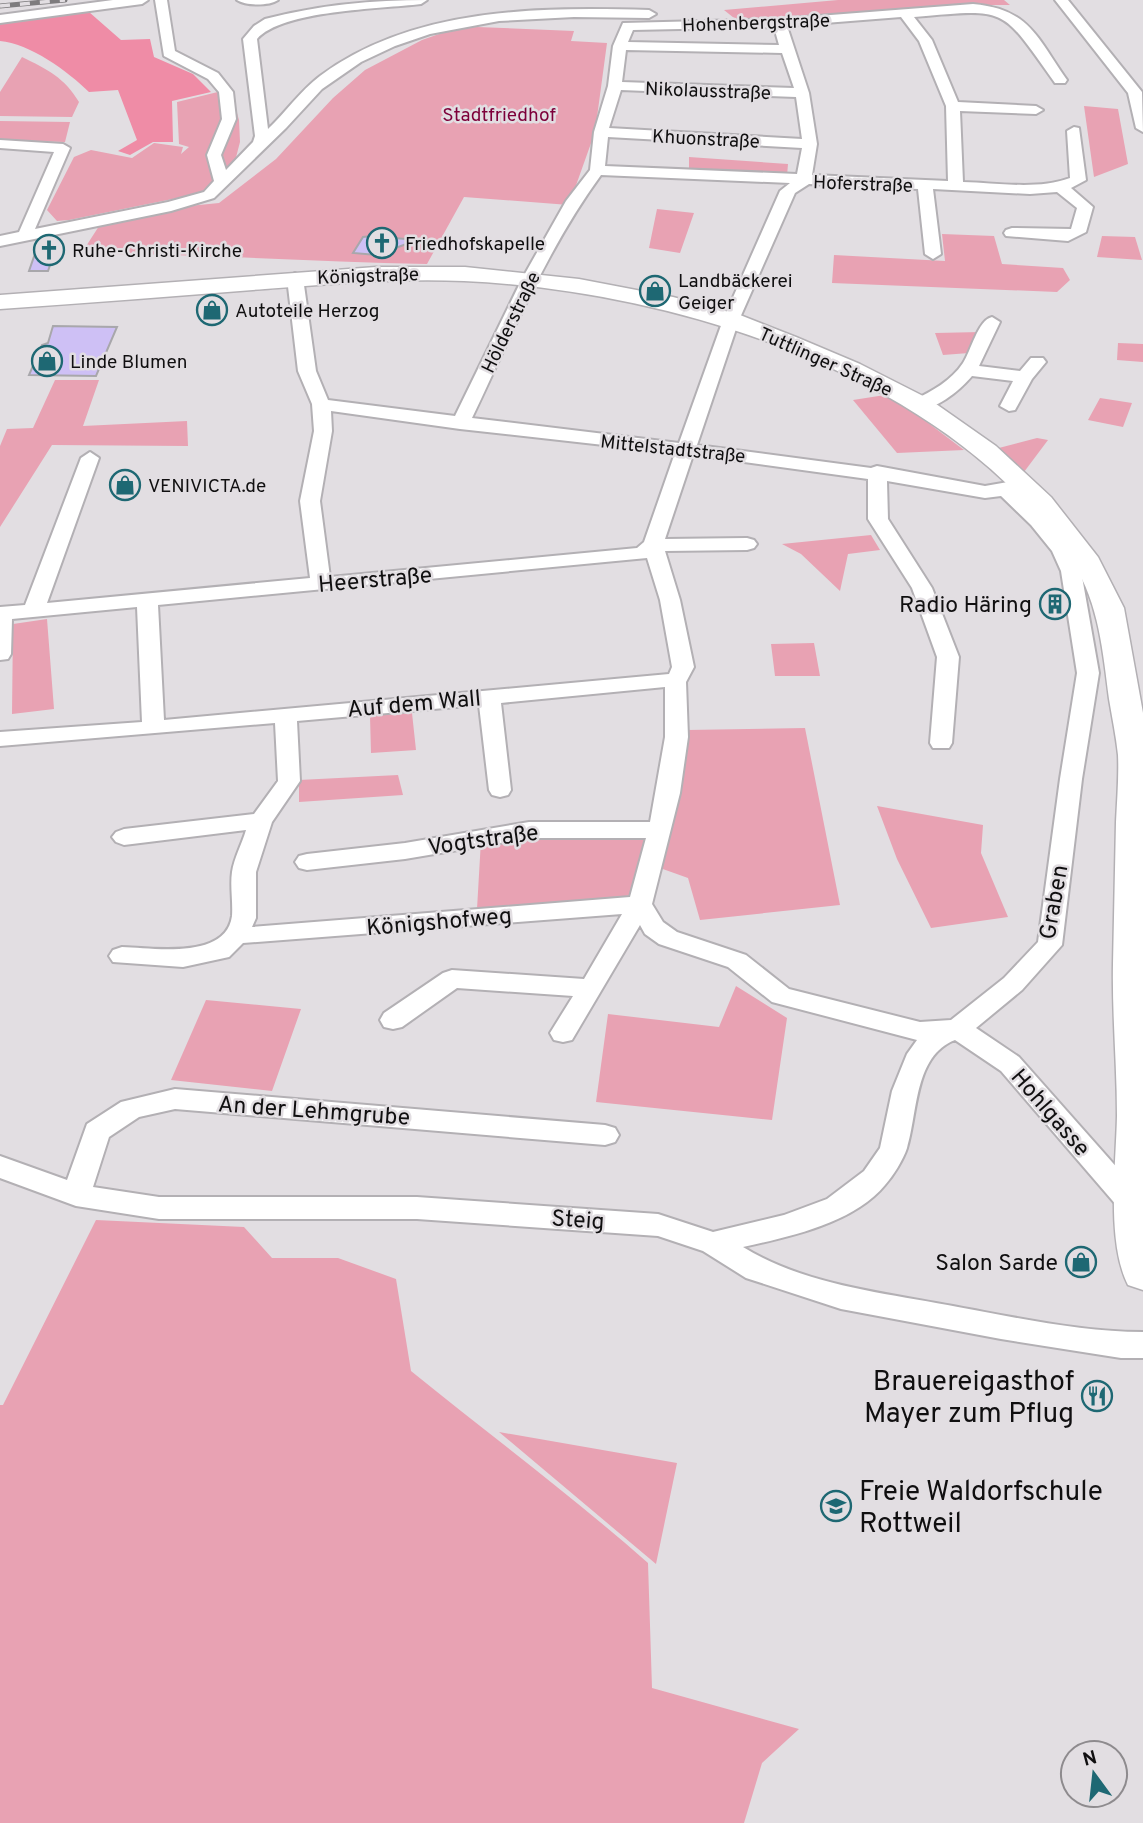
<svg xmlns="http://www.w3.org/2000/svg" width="1143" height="1823" font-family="Overpass,sans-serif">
<rect width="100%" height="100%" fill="#e2dee2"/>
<path fill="#e8a2b3" d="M838,0h166l6,5h-42l-191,13h-43l-10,-8z
M477,27l97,4 -3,10 36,2 -12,89 -26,73 -105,-8 -37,67c-115,-2 -231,-11 -346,-10l20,-31 78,-16 40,-4 57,-44 57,-61 32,-28 57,-30 34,-12z
M22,57c25,12 43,21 57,45l-7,15 -72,-1v-24z
M230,89l9,31 1,22 -6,23 -27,27 -138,28 -12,1 -10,-11 27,-53 17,-7 41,8 22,-15 29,4 -2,7 8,-7 -10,-3 -2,-42z
M1084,106l34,3 10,55 -34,13z
M0,121l70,1 -5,20 -65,-2z
M689,157l99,7 -1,12 -98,-2z
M657,209l37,4 -14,40 -31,-5z
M942,234l52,2 8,28 61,4 7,12 -13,12 -225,-9 2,-28 111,6z
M1102,236l33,1 7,23 -45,-3z
M981,332l-12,21 -26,2 -8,-22z
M1118,343l25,1v18l-26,-2z
M55,380h44l-16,46 104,-5 1,25 -136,-1 -52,82v-81l7,-17 26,-1z
M885,395l38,24 41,31 -67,3 -44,-53z
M1100,398l32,5 -9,24 -35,-7z
M1037,438l11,2 -24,32 -29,-23z
M871,535l9,15 -32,4 -8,37 -39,-37 -19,-10z
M47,619l7,90 -42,5 1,-90z
M814,643l6,33h-45l-4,-32z
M412,713l4,37 -45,3 -1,-37z
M805,728l35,177 -140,15 -12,-42 -28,-10 27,-138z
M398,775l5,20 -104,7v-22z
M877,806l106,19 -2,28 27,64 -77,11 -34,-69z
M529,835l116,3 -9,57 -159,14 4,-69z
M736,986l51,32 -15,102 -176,-18 12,-88 111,13z
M206,1000l95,9 -29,82 -101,-11z
M96,1220l148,7 28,31h66l58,21 15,92c79,64 161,125 237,192l4,125 147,41 -37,34 -18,60h-744v-418h3z
M499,1432l178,31 -21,101z"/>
<path fill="#ef8ca6" d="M81,5l40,35 29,-1 4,18 39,17 18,18 -39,9 1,41h-20l-23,13 -12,-4 19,-11 -19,-50 -29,2c-20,-20 -60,-49 -89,-51v-27z"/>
<path fill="#cec0f5" stroke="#a8a7ab" stroke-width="2" d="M372,236l45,4 -40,15 -24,-2 10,-16z
M38,245h19l-9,26h-19z
M53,326l64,1 -21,49 -67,-1 13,-30 6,-2z"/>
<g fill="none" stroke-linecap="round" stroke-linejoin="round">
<g stroke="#b3b0b4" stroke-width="4">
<path id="street" d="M113,0h35l-6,4 -142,19v-8z
M155,0h12l8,51 43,22 15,19 3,27 -15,36 5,15 27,-28 2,-6 -12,-97 11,-13 11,-7c53,-14 108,-19 162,-19l-6,4c-40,5 -139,6 -164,35l11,90c18,-17 32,-38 52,-53 93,-69 219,-69 329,-66l7,4 -7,4 -75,-1 -75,4 -69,13 -35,12 -34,16 -39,27 -36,39 -72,70 -43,13 -171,35v-10l19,-4 35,-80 -54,-4v-8l63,4 7,4 -35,81 133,-27 36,-10 10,-11 -7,-26 15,-36 -3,-27 -11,-13 -44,-23z
M237,0h41c-9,6 -32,6 -41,0z
M1055,0h13l74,92 1,40 -7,-4 -8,-35z
M973,4c57,5 64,34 94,76l-2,3h-10c-55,-77 -46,-74 -141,-66l18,23 26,62 78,4 7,4 -7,4 -76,-3 3,71c35,1 75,8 107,-4l-3,-47 7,-4 5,1 7,52 -15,8 22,19 -7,25 -18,9 -62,-5 -2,-3 2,-3 6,-2 59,1 6,-21 -20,-16 -27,2 -97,-5 8,65 -8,5 -8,-5 -7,-65 -109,-5 -14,9 -56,127 -42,125 174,23 6,-2 108,20 35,-6 7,2 3,4 -11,6 26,25 23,29 13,25 18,102 -17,106 -20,166 -40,45 -46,38 43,29 124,140v17l-9,3 -10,-3 -123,-143 -46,-31c-41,16 -37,72 -48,108 -4,12 -14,28 -22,37 -31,38 -96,52 -142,62 63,39 144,46 215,60 60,11 124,25 185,25v26h-22l-120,-19 -160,-30 -95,-31 -43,-27 -45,-15 -241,-17h-258l-83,-13 -76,-28v-22l67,24 20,-56 34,-22 54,-13 430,36 10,3 4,7 -4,7 -10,3 -430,-36 -36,8 -30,20 -16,50 66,10h258l241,17 55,18 71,-17 43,-16 37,-28 16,-23 12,-57 15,-37 10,-14 -145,-38 -44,-35 -69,-23 -14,-10 -5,-9 -68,115 -9,2 -9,-2 -4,-7 23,-37 -116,-8 -55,39 -9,2 -9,-2 -4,-7 4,-7 59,-40 9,-3 132,9 38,-65 -379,29 -14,14 -46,10 -70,-5 -4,-6 4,-6 9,-3c31,1 104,13 110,-31 1,-15 -2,-30 0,-44 2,-14 10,-28 14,-42l-122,15 -8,-3 -4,-5 4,-5 8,-3 130,-15 24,-33 -3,-58 -275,23v-14l142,-10 -5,-115 -125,12 -1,35 -3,5 -8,1v-53l25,-2 56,-147 9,-6 9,6 -52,145 263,-25 -10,-77 14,-70 -2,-27 -14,-33 -11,-93 8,-5 8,5 13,93 12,29 127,16 67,-137 44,-78 24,-31 4,-38 14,-46 5,-40 10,-23 156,-4zM901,17l18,24 27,65 2,75 -136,-6 5,-31 -8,-51 -22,-67zM774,27l5,18 -151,-3 5,-12zM626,50l156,3 12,35 -172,-6zM621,90l175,7 6,42 -193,-11zM608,137l194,11 -5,26 -192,-8zM601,175l189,8 -10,8 -57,129 -44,123 -207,-25c39,-82 75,-169 129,-243zM331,411l129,18 215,24 -31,89 -7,6 -307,29 -10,-76 12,-70zM693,455l175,24v40l44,69 25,69 -7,86 3,5h16l3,-5 7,-86 -27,-69 -44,-69 -1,-38 98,17 16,-2 30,29 21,26 9,20 16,102 -17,106 -22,163 -34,36 -53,42 -31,2 -131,-33 -43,-34 -69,-23 -14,-10 -11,-18 28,-111 8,-56 -2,-55 8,-15 -14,-67 -15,-49 82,-1 7,-2 3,-4 -3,-4 -7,-2 -82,1zM647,558l13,42 12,67 -3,7 -505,46 -6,-115zM665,687v50l-15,85h-121l-124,21 -98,11 -8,2 -4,6 4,6 8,2 98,-11 124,-21h117l-16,59 -378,30 4,-9v-46l16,-50 28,-41 -3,-60 182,-16 10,85 3,5 8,2 8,-2 3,-5 -10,-87z
M992,317l8,5 -21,44 41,5 11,-13h12l3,4 -14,17 -17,31 -6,1 -9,-5 13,-25 -41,-5c-12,14 -38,37 -58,32l-3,-4 3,-4c18,-9 37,-19 49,-37 8,-12 15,-43 29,-46z"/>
</g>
<g stroke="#b3b0b4" stroke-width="3">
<path id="secondary" d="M376,267h89l114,12 94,18 67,18 56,22 64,27 69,35 67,47 55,51 47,60 26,51 19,105v577l-15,-5c-22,-43 -12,-121 -11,-169 0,-51 -5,-101 -4,-152 1,-47 2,-95 3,-142 1,-22 3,-45 2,-67 -2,-19 -6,-38 -9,-56 -6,-46 -10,-96 -36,-136 -122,-188 -397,-272 -609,-282 -66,-3 -133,3 -199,8 -88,7 -177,14 -265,20v-14z"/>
</g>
<use href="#street" fill="#fff" fill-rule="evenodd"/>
<use href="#secondary" fill="#fff" fill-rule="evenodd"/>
<g stroke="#7e7c7e" stroke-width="5">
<path id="rail" d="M0,6l65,-6"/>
</g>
<use href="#rail" stroke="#e2dee2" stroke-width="3.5" stroke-dasharray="10" stroke-linecap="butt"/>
</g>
<defs>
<g id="church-ring" transform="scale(1.575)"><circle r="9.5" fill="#e2dee2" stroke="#1e6873" stroke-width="1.5"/><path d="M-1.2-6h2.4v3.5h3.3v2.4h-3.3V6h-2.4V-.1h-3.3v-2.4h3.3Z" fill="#1e6873"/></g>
<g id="shop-ring" transform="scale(1.575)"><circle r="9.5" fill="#e2dee2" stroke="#1e6873" stroke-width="1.5"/><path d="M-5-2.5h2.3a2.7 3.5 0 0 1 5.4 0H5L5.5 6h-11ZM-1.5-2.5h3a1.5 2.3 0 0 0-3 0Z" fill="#1e6873"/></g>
<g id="building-ring" transform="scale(1.575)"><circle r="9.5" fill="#e2dee2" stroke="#1e6873" stroke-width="1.5"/><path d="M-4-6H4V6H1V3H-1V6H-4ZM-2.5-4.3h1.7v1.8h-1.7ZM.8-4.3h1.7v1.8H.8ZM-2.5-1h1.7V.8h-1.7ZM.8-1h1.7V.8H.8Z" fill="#1e6873"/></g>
<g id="restaurant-ring" transform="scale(1.575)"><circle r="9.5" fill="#e2dee2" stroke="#1e6873" stroke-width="1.5"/><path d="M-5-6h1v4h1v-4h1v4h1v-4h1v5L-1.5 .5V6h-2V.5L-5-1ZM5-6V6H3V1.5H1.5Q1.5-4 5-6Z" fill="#1e6873"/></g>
<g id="school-ring" transform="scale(1.575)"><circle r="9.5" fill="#e2dee2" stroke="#1e6873" stroke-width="1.5"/><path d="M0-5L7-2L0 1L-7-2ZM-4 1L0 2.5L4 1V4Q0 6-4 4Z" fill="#1e6873"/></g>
</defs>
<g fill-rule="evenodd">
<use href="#church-ring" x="382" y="243"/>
<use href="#church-ring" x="49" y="250"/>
<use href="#shop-ring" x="655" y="291"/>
<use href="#shop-ring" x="212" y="310"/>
<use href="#shop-ring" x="47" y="361"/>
<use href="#shop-ring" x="125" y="485"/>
<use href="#building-ring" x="1055" y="604"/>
<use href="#shop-ring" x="1081" y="1262"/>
<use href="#restaurant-ring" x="1097" y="1396"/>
<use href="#school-ring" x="836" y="1506"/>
</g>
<g text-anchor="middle" stroke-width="5" stroke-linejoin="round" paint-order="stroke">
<g font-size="19" fill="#100f10" stroke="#e2dee2">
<text transform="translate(756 22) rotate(-2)" y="7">Hohenbergstraße</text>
<text transform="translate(708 90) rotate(2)" y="7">Nikolausstraße</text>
<text transform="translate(706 138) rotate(3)" y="7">Khuonstraße</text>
<text transform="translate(863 183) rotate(2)" y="7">Hoferstraße</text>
<text transform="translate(368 275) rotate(-2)" y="7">Königstraße</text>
<text transform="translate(510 322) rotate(-64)" y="7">Hölderstraße</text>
<text transform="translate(826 361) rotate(24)" y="7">Tuttlinger Straße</text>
<text transform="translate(673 448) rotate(6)" y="7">Mittelstadtstraße</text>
</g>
<g font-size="19" fill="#7d003a" stroke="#e2dee2">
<text x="499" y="121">Stadtfriedhof</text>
</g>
<g font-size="19" fill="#100f10" stroke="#e2dee2" text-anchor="start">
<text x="405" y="250">Friedhofskapelle</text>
<text x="72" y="257">Ruhe-Christi-Kirche</text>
<text x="678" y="287">Landbäckerei<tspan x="678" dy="22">Geiger</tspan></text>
<text x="235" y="317">Autoteile Herzog</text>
<text x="70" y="368">Linde Blumen</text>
<text x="148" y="492">VENIVICTA.de</text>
</g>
<g font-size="23" fill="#100f10" stroke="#e2dee2">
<text transform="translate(375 579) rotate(-5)" y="8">Heerstraße</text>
<text transform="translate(414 703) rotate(-5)" y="8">Auf dem Wall</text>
<text transform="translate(483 839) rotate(-8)" y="8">Vogtstraße</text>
<text transform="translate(1053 902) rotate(-80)" y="8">Graben</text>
<text transform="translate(439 921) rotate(-5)" y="8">Königshofweg</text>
<text transform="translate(314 1110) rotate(4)" y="8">An der Lehmgrube</text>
<text transform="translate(1051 1112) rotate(49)" y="8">Hohlgasse</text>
<text transform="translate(578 1219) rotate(4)" y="8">Steig</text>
</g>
<g font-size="23" fill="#100f10" stroke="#e2dee2" text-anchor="end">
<text x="1032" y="612">Radio Häring</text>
<text x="1058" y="1270">Salon Sarde</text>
</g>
<g font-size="28" fill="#100f10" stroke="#e2dee2" text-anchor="end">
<text x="1074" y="1390">Brauereigasthof<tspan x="1074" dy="32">Mayer zum Pflug</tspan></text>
<text x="859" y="1500" text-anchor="start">Freie Waldorfschule<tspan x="859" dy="32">Rottweil</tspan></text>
</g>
</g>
<g transform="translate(1094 1774) rotate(345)"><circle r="33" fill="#e2dee2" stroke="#8e8b8e" stroke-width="2"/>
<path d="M0-5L12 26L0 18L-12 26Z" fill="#1e6873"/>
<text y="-10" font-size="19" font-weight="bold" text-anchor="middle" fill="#100f10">N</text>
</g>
</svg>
